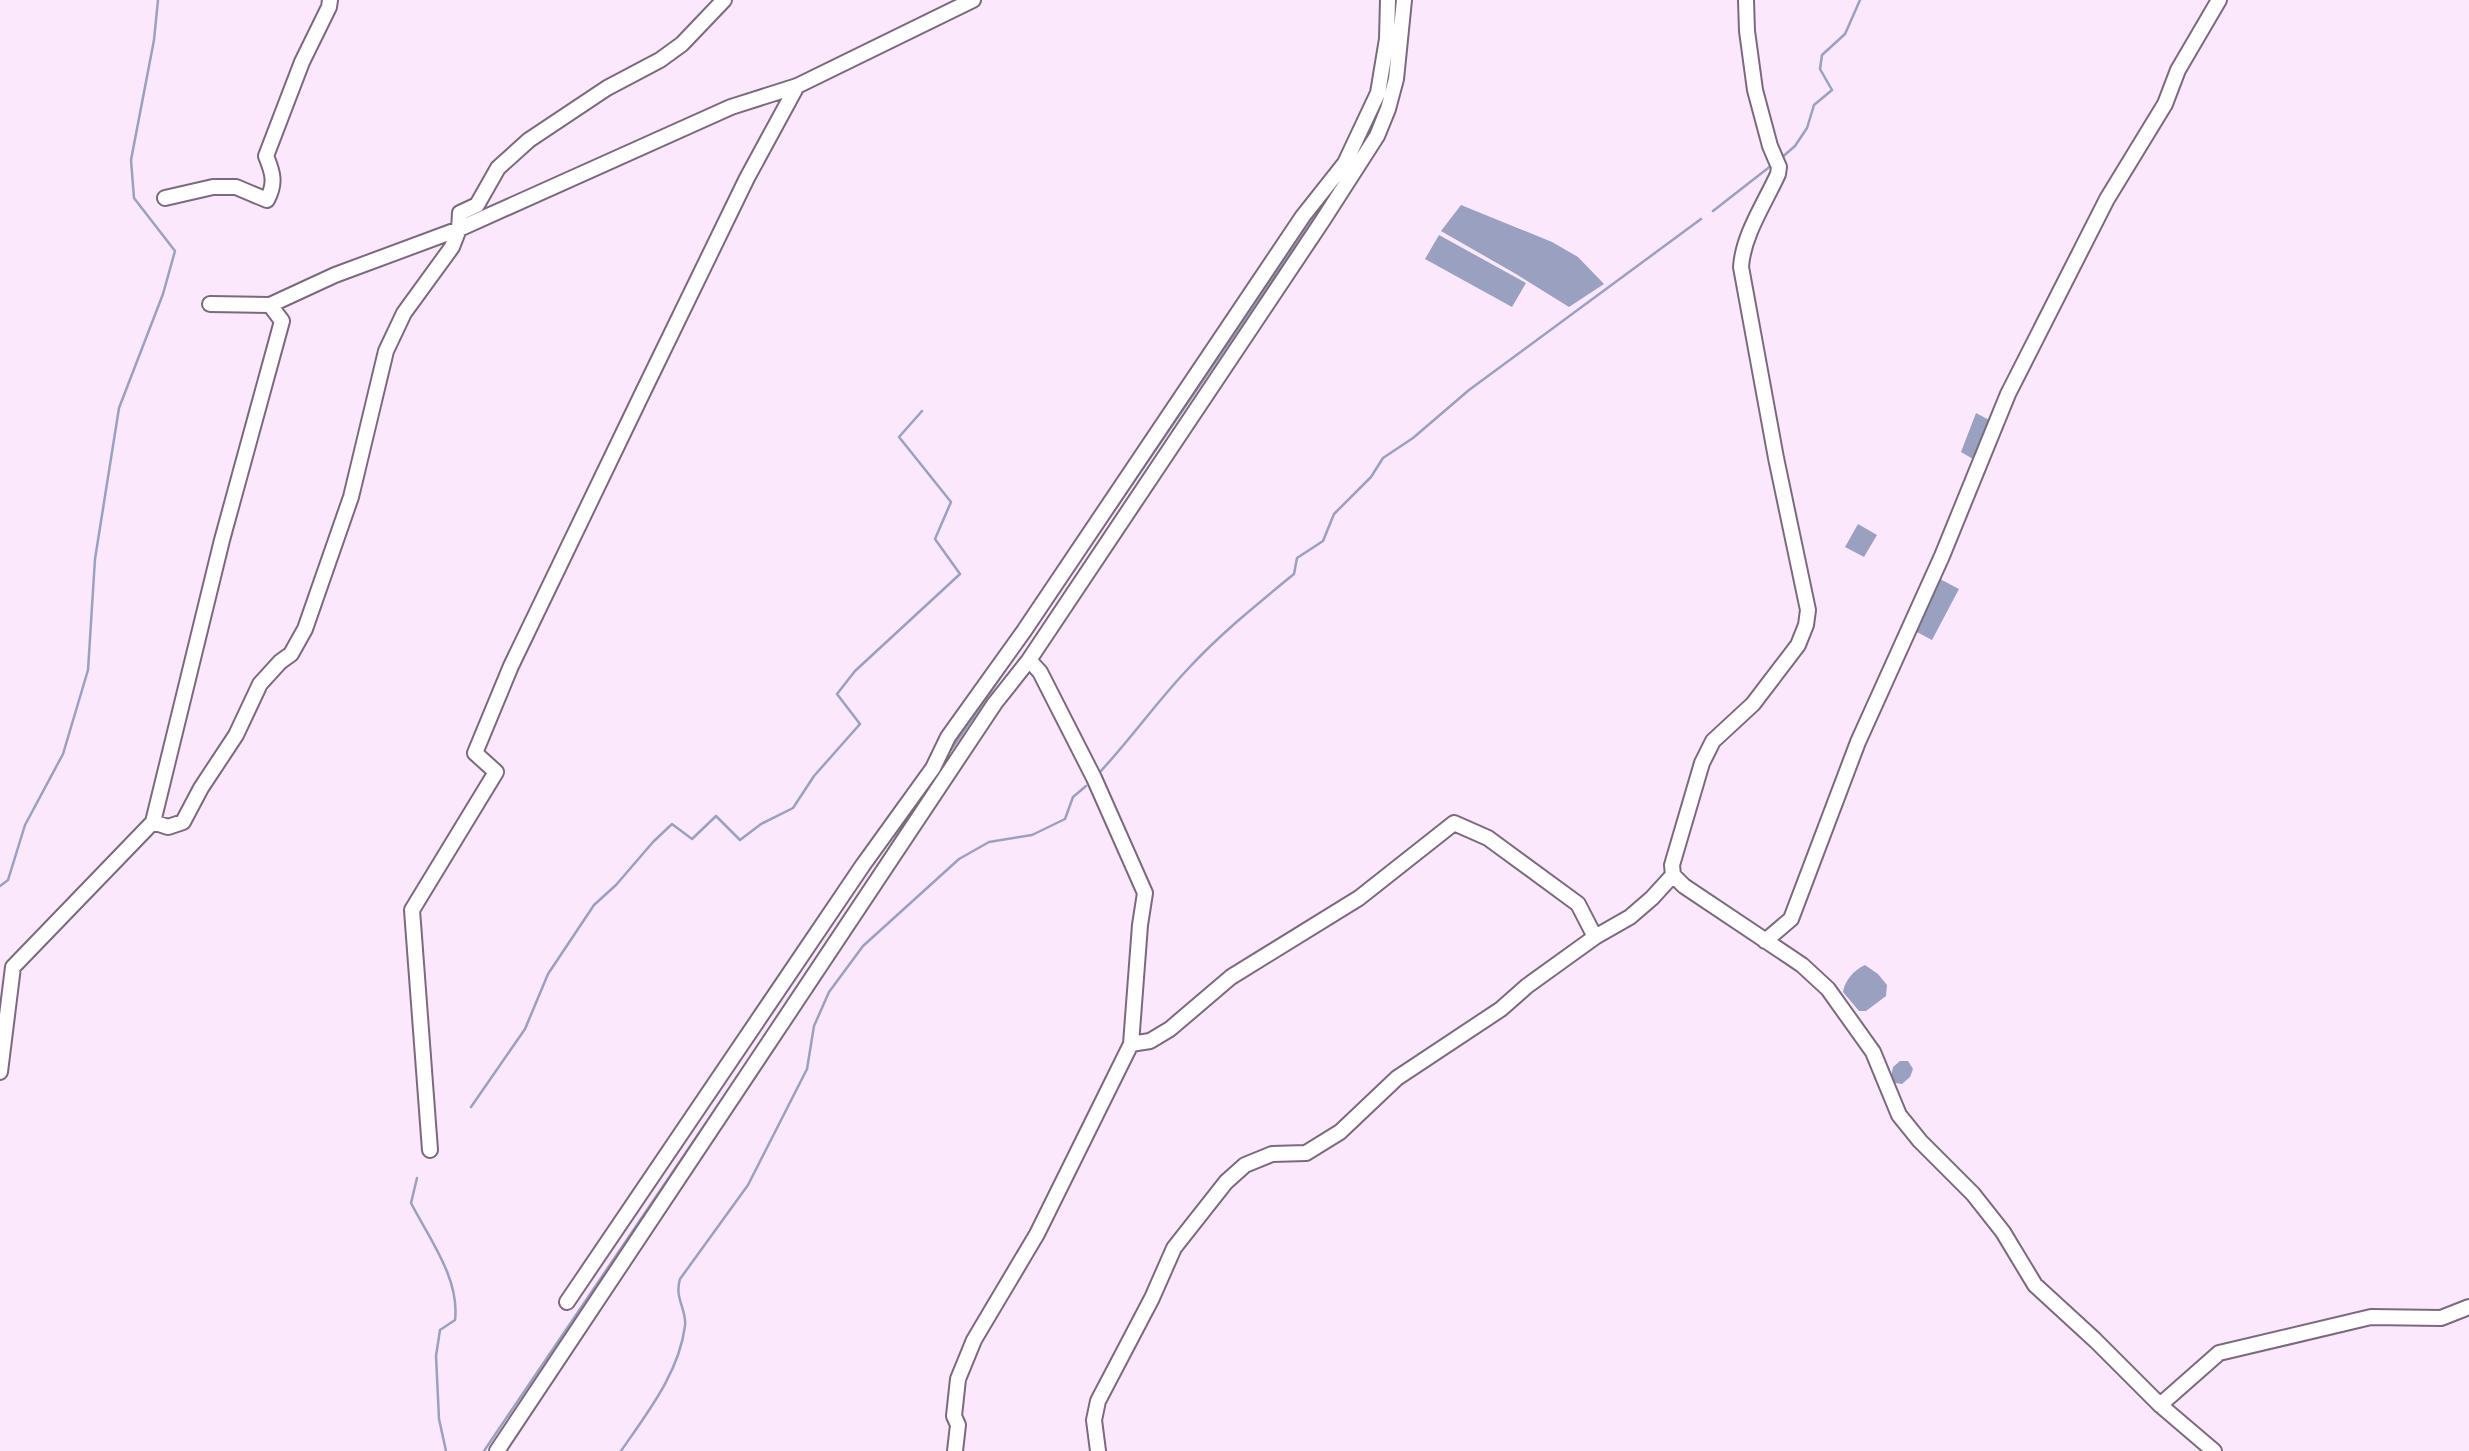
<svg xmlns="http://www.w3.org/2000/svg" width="2469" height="1451" font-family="'Golos Text',sans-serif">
<rect width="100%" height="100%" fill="#fbe8fd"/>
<path fill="#99a0c0" d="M1461,205l91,37 26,15 26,27 -35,23 -53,-33 -75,-43z
M1439,235l87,48 -14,24 -87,-48z
M1976,413l15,8 -18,38 -12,-7z
M1858,524l19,11 -13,22 -19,-10z
M1940,579l19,10 -27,51 -19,-10z
M1865,965l13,9 9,11 -1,11 -20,15h-7l-16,-19c2,-12 11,-22 22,-27z
M1900,1061h8l5,8 -3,8 -8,7 -7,-1 -4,-6 2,-10z"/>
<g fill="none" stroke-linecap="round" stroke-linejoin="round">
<path stroke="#99a0c0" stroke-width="2.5" d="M1780,159l15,-13 12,-18 7,-23 18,-15 -12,-21 2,-14 23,-21 15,-34
M1713,211l59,-46
M944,760l395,-579
M1099,773c31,-33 56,-69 87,-102 33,-36 70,-66 108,-97l3,-16 26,-17 11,-27 37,-37 12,-19 30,-20 56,-48 232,-171
M872,876l54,-87
M0,886l8,-6 17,-55 38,-71 25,-84 7,-111 24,-151 44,-114 12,-43 -41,-53 -3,-38 23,-120 4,-40
M471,1107l54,-78 23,-55 46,-69 22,-20 37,-43 19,-18 20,15 24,-23 24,24 21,-16 32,-16 21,-32 46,-52 -23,-30 18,-23 105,-97 -25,-35 16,-37 -52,-65 23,-26
M417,1178l-6,25c18,35 49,76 44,117l-15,10 -4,26 3,63 7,32
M484,1451l301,-445
M621,1451c26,-38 58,-78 64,-125 2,-17 -11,-27 -5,-47l68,-94 59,-116 7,-43 15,-34 34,-46 96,-87 30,-17 43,-7 33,-16 8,-22 13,-11"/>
<g stroke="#7b6a7c" stroke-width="18">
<path id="minor" d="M165,198l48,-11h23l31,13c9,-17 6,-27 -1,-44l36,-94 27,-55 1,-7
M210,304l60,1 65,-30 124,-46 272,-122 66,-21 176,-86
M153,822l15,5 15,-5 18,-34 35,-53 24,-51 20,-22 11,-8 14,-25 46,-132 35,-146 18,-38 48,-66 7,-18 1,-16 17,-8 21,-37 31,-28 78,-52 53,-28 22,-16 42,-44
M1673,875l11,11 118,79 26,24 45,63 26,63 21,26 53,53 30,38 32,53 60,55 65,65 54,46
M1765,941l26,-22 67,-177 84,-186 66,-162 99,-195 58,-95 13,-34 41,-70
M1131,1044l19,-3 20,-12 61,-52 128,-79 95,-75 34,15 90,66 17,33
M0,1072l13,-105 140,-145 69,-282 60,-219 -12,-16
M430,1150l-18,-240 84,-138 -21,-19 36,-87 132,-274 104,-214 50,-92
M567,1302l296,-437 70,-97 15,-31 76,-106 279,-415 42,-53 33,-70 9,-54 1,-39
M2160,1405l59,-52 152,-36 70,1 28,-11
M497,1451l498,-748 34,-43 294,-440 54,-84 11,-27 8,-30 8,-79
M955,1451l3,-26 -4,-9 4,-37 16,-39 63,-106 94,-190 9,-119 5,-32 -51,-115 -54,-106 -11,-12
M1098,1451l-4,-31 4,-19 54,-103 22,-50 52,-66 19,-17 27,-11 34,-1 34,-21 57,-54 104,-69 26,-23 68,-49 35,-20 22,-19 21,-23 -1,-10 30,-102 11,-22 40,-37 45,-59 8,-20 2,-15 -32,-152 -35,-191c2,-32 24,-64 37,-93l1,-7 -9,-21 -15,-56 -8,-59 -1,-31"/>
</g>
<use href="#minor" stroke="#fff" stroke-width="14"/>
</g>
</svg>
